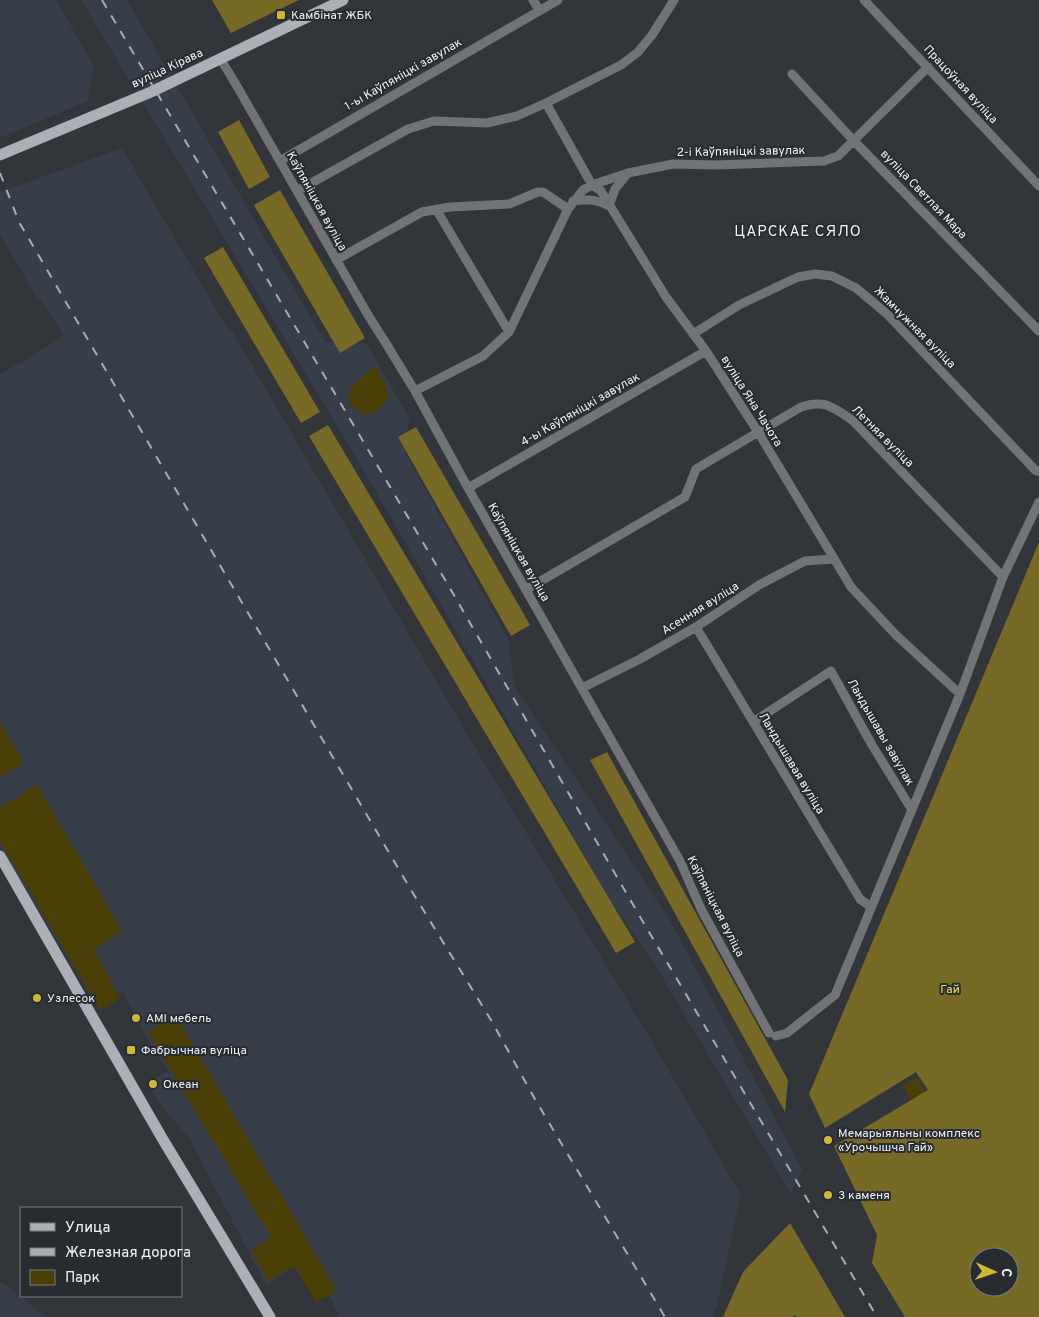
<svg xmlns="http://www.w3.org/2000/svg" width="1039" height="1317" font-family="Overpass,sans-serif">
<rect width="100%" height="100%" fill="#32363b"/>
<path fill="#373e49" d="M0,0h56l38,66 -6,35 -88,37z
M81,0h46l198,342 41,1 43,74 -4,36 103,186 7,49 154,231 133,250 -11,25 -136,-229 -46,-67 -246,-429z
M122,148l104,178 6,5 245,420 177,294 87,150 -24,110 -5,12h-372l-11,-21 -13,6 -22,-36 -28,19 -77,-147 -29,-34 -13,-21 21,-12 -26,-42 -19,-37 -25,17 -98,-163v-471l64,-39 -24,-37 -3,-1 -37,-64v-42z
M0,1281l46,36h-46z"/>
<path fill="#4a4007" d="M375,366l11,21 3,11 -12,13 -11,4c-35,-16 -9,-34 9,-49z
M0,722l24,41 -24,14z
M37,785l85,146 -28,18 26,50 -20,11 -100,-169v-33z
M175,1014l162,277 -21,11 -22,-36 -26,15 -17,-31 20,-13 -123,-205z
M917,1077l9,17 -14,8 -9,-17z"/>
<path fill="#776a26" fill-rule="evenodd" d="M212,0h87l-68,33z
M239,120l31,57 -21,12 -31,-57z
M280,190l85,148 -25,15 -86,-148z
M223,247l97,165 -19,11 -97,-165z
M328,425l307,517 -19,11 -307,-517z
M416,427l114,198 -19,11 -113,-199z
M1039,542v775h-134l-33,-54 5,-28 -43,-89 94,-56 -12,-18 -91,56 -16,-34zM979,1257h30v30h-30z
M607,752l181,328 -3,32 -195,-352z
M790,1223l55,94h-48l-2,-2 -3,2h-69l20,-45z"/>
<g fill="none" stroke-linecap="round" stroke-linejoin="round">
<path stroke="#717376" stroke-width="9" d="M533,0l7,11
M864,0l175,186
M220,58l18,30 130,227 19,30 28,46 53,97 212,373 21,48 68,124
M792,74l61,66 186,191
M546,103l46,82 9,6 65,106 40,54 52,81 93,155 45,48 64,59
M280,161l278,-161
M297,191l111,-62 26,-8 53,2 30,-7 29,-13 75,-38 17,-13 14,-17 22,-35
M573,201c16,-2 22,-2 36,5l6,-17 13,-16
M436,209l73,123
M336,260l86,-48 28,-5 59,-3 29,-12h5l25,17
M693,334l46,-29 59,-28 17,-3 17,2 24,12 31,26 149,157h3
M415,391l68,-35 26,-24 59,-123 15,-19 9,-5 36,-12 45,-9 44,1 107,-4 14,-5 90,-89
M468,488l238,-137
M527,589l158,-92 11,-28 105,-62c23,-8 32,0 51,13l151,157
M696,627l164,272 11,8
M582,688l58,-29 56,-32 63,-42 46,-24 29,-2
M753,722l78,-51 41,74 40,65
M776,1036l11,-3 48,-38 125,-301 43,-117 36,-75"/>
<path stroke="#acb0b6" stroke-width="11" d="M0,155l151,-63 192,-92
M0,856l162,282 108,179"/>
<path stroke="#aaadb2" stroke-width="2" stroke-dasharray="9 9" stroke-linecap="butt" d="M102,0l342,578 195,337 238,402
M0,173l19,49 212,362 180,306 80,130 45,81 129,216"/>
</g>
<g fill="#cfb837" stroke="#282c31" stroke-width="2">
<rect x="276" y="10" width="10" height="10" rx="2.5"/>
<circle cx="37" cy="998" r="5"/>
<circle cx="136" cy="1018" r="5"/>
<rect x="126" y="1045" width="10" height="10" rx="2.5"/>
<circle cx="153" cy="1084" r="5"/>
<circle cx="828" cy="1140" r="5"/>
<circle cx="828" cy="1195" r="5"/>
</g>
<g text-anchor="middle" stroke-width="4" stroke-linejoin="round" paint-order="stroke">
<g font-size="12" fill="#f0f3f7" stroke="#282c31" text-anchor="start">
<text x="291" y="19">Камбінат ЖБК</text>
<text x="47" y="1002">Узлесок</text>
<text x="146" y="1022">AMI мебель</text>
<text x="141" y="1054">Фабрычная вуліца</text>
<text x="163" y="1088">Океан</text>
<text x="838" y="1137">Мемарыяльны комплекс<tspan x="838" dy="14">«Урочышча Гай»</tspan></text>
<text x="838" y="1199">3 каменя</text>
</g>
<g font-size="12" fill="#f0f3f7" stroke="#282c31">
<text transform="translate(167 68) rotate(-25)" y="4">вуліца Кірава</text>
<text transform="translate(403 74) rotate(-30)" y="4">1-ы Каўпяніцкі завулак</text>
<text transform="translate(961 84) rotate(47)" y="4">Працоўная вуліца</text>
<text transform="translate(741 151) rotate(-1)" y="4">2-і Каўпяніцкі завулак</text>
<text transform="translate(924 194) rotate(46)" y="4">вуліца Светлая Мара</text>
<text transform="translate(317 201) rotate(61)" y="4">Каўпяніцкая вуліца</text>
<text transform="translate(915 327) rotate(45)" y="4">Жамчужная вуліца</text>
<text transform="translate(752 401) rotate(58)" y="4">вуліца Яна Чачота</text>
<text transform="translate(580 409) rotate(-30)" y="4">4-ы Каўпяніцкі завулак</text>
<text transform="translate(883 436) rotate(45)" y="4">Летняя вуліца</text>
<text transform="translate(519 552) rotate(60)" y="4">Каўпяніцкая вуліца</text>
<text transform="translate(700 608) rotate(-32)" y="4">Асенняя вуліца</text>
<text transform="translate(881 732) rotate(60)" y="4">Ландышавы завулак</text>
<text transform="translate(792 763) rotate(59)" y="4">Ландышавая вуліца</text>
<text transform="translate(716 906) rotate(63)" y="4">Каўпяніцкая вуліца</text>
</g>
<g font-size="12" fill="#f6e067" stroke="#282c31">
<text x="950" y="993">Гай</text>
</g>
<g font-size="15" letter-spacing="1" fill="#f0f3f7" stroke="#282c31">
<text x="798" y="236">ЦАРСКАЕ СЯЛО</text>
</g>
</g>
<rect x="20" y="1207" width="162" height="90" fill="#282c31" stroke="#787c80"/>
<rect x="30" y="1223" width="25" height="8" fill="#acb0b6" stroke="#787c80"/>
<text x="65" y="1232" font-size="15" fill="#f0f3f7">Улица</text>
<rect x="30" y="1248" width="25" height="8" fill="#aaadb2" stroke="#787c80"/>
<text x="65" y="1257" font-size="15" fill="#f0f3f7">Железная дорога</text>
<rect x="30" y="1270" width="25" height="15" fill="#4a4007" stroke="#787c80"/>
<text x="65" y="1282" font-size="15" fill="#f0f3f7">Парк</text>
<g transform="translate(994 1272) rotate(93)"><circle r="24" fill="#282c31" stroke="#787c80"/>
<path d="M0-4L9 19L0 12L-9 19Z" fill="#cfb837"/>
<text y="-8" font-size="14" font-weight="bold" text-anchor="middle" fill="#f0f3f7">С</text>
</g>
</svg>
